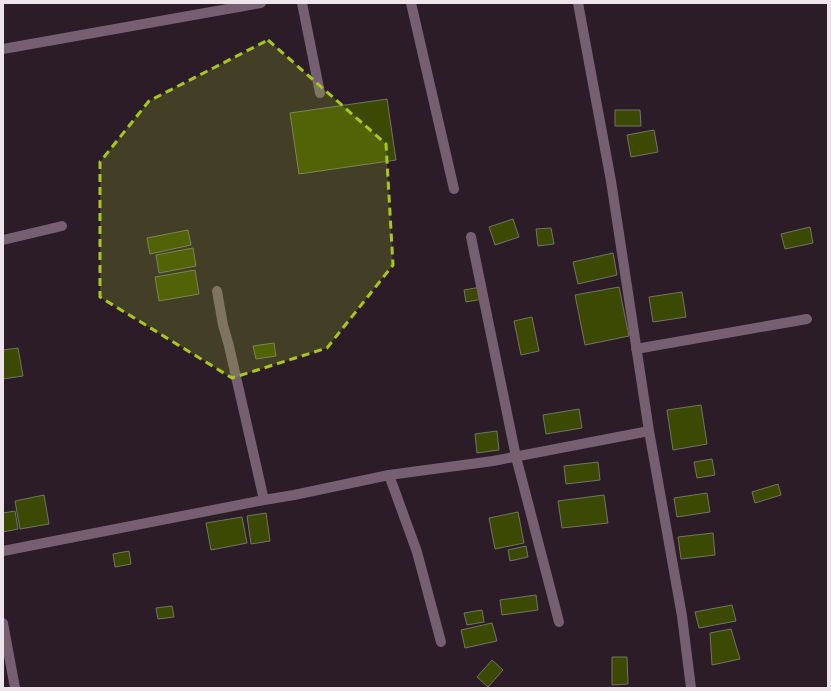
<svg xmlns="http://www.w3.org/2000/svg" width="831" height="691" font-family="'Exo 2',sans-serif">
<rect width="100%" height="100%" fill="#2b1c28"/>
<path fill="#3c4902" stroke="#707662" d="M387,99l9,61 -97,14 -9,-61z
M615,110h25l1,16h-26z
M654,130l4,22 -27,5 -4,-22z
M513,219l6,18 -24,8 -6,-18z
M810,227l3,16 -28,6 -4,-15z
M551,228l3,16 -16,2 -2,-17z
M188,230l3,15 -41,9 -3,-16z
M193,248l3,18 -37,7 -3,-18z
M613,253l4,22 -39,9 -5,-22z
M195,270l4,24 -40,7 -4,-24z
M481,287l2,12 -17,3 -2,-12z
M619,287l10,49 -44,9 -10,-50z
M682,292l4,25 -33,5 -4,-25z
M532,317l7,34 -18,4 -7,-34z
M274,343l2,13 -20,3 -3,-13z
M18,348l5,28 -20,3v-29z
M701,405l6,39 -34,6 -6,-40z
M579,409l3,19 -36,6 -3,-19z
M497,431l2,19 -22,3 -2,-19z
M712,459l3,16 -18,3 -3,-16z
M598,462l2,18 -34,4 -2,-18z
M778,484l3,11 -26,8 -3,-11z
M707,493l3,19 -33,5 -3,-19z
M44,495l5,29 -29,5 -5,-28z
M604,495l4,28 -46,5 -4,-27z
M15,511l3,18 -15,3v-19z
M518,512l6,31 -29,6 -6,-31z
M266,513l4,28 -19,3 -4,-28z
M242,517l5,26 -36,7 -5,-27z
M713,533l2,22 -34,4 -3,-22z
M526,546l2,11 -18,4 -2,-11z
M129,551l2,13 -16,3 -2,-13z
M536,595l2,15 -36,5 -2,-15z
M732,605l4,16 -37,7 -4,-16z
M172,606l2,11 -16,2 -2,-11z
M482,610l2,12 -17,3 -3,-12z
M492,623l5,18 -32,7 -4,-18z
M731,629l9,30 -28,6 -2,-32z
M612,657h15l1,27 -16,1z
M492,660l11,10 -15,17 -11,-10z"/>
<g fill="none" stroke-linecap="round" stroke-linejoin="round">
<path stroke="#765f71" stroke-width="10" d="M302,3l18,90
M411,3l43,186
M578,3l33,178 38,250 33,185 9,72
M3,49l258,-46
M471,237l45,220 43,165
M3,240l59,-14
M217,291l6,34 6,21 35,154
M636,349l171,-30
M389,475l28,77 24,90
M3,551l261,-51 30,-5 95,-20 104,-14 156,-30
M3,623l12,65"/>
</g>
<path fill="#a7c71e" fill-opacity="0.2" stroke="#a7c71e" stroke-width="3" stroke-dasharray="8 5" stroke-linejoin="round" d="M268,40l118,104 7,121 -66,83 -95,30 -132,-81v-135l49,-61z"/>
<rect width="831" height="691" fill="none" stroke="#eee4ec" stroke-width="8"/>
</svg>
